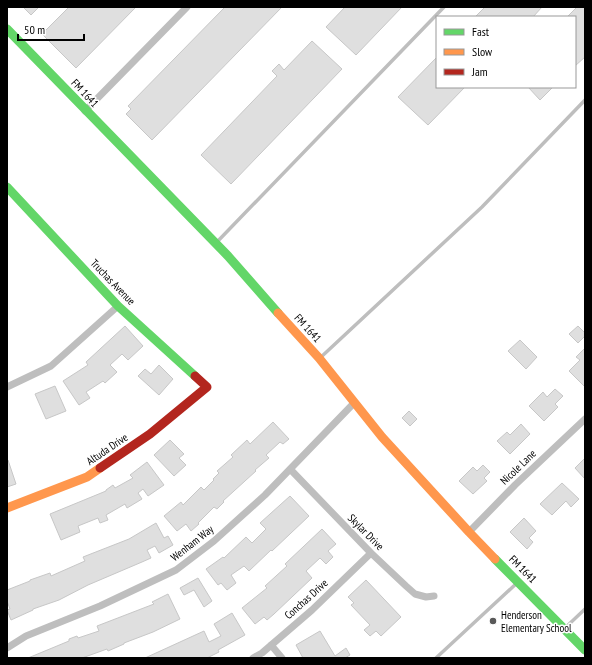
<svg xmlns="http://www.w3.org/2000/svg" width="592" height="665" font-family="'PT Sans Narrow',sans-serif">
<rect width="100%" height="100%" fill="#fff"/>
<path fill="#dfdfdf" stroke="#c7c7c7" d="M23,7h16l-8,8z
M69,7h67l-60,61 -34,-34z
M225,7h57l-130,133 -26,-26 5,-5 -3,-3z
M345,7h57l-46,48 -30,-28z
M485,7h57l-9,10h-58z
M577,7h8v50l-10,9v-49h-8z
M312,41l30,28 -111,115 -30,-29 76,-79 -5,-5 7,-7 5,6z
M437,57v30h28l-37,38 -30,-28z
M528,87h25l-13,13z
M125,326l18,20 -15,14 -6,-6 -12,11 7,7 -12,11 -2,-2 -17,11 4,6 -11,7 -16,-24 25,-16 -2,-3z
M578,326l7,7v3l-7,7 -9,-9z
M520,340l17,17 -11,12 -18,-18z
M585,348v39l-16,-16 11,-11 -4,-3z
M159,365l14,14 -14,16 -21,-19 7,-7 6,5z
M55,386l11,25 -20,8 -11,-25z
M555,389l8,7 -8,8 3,3 -14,14 -15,-15 14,-14 4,5z
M409,411l8,8 -7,7 -8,-8z
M273,422l16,17 -6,5 -3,-2 -14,13 3,3 -14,12 1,1 -33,30 1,1 -7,7 -3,-2 -16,16 1,1 -8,7 -5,-7 -9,7 -13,-15 17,-14 2,3 18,-18 3,3 10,-10 -1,-1 6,-6 -2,-2 16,-14 -2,-2 16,-15 3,4z
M521,424l9,10 -20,20 -13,-13 10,-9 3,3z
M170,440l14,14 -5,4 7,7 -12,11 -20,-21z
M585,458v21l-10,-11z
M7,460h1l8,24 -9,3z
M147,462l17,23 -16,11 -5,-7 -5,4 4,6 -15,9 -2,-4 -19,11 2,5 -8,3 -2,-5 -20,8 2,6 -19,8 -11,-26 56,-23v-1l7,-5 2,3 18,-10 -3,-3z
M483,465l7,7 -6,6 3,3 -14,13 -14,-13 14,-14 4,4z
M562,483l17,16 -8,8 -5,-6 -14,14 -12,-11z
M290,496l19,20 -37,35 -1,-1 -22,21 -5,-5 -13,9 5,8 -9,7 -6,-7 -3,2 -12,-16 17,-12 1,1 22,-21 6,6 14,-14 -6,-6z
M524,518l12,13 -7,7 4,4 -6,7 -17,-17z
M156,523l8,15 4,-2 5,9 -14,8 -4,-7 -8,4 4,8 -9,4 -54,23 -29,15 -26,9v1l-22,10 -4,-10 3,-1 -3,-8v-11l23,-9v-1l20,-7 1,3 34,-15 -2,-4 46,-18z
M322,529l14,15 -8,7 5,6 -7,7 -6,-6 -14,13 6,7 -38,36 -7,6 -3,-3 -9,7 -13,-16 25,-20 -2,-2 22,-20 -2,-2z
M198,578l14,23 -8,6 -10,-17 -10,5 -4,-7z
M366,580l35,37 -20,19 -5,-5 -6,5 -6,-6 6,-5 -19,-20 3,-2 -6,-6z
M168,594l12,25 -27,13 -29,11v1l-16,7 -1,-2 -25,9h-54l41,-17v-2l8,-3 1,2 21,-7 -2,-5 57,-22 -2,-2z
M232,613l13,22 -27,15 1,2 -12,6h-62l59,-27 5,11 12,-6 -7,-12z
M320,631l15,25 11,-8 4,7 -5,3h-42l-7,-13z"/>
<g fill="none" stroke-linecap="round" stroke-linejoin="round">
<path stroke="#bebebe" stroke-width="3.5" d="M216,243l228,-236
M320,358l162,-151 103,-107
M565,628l20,-19
M436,658l82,-76"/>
<path stroke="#bebebe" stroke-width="7" d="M85,111l102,-104
M7,387l44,-21 67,-60
M290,469l81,84 35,33 9,8 11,3 8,-1
M469,532l46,-47 70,-66
M271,645l11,13
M7,648l19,-12 74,-30 76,-36 38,-29 51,-46 89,-92
M253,658l9,-5 50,-43 59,-57"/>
<path stroke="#63d668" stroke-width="9" d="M7,29l221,227 50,57
M7,187l111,119 77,70
M495,559l90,91"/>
<path stroke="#ff974d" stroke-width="9" d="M278,313l41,45 63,79 87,95 26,27
M7,508l80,-31 13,-9"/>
<path stroke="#b3261e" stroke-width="9" d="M100,468l50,-34 57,-47 -12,-11"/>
</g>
<circle fill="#595959" stroke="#fff" stroke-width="1.5" cx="493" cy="621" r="4"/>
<g text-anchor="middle" stroke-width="3" stroke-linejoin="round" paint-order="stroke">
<g font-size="11" fill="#000" stroke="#fff">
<text transform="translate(85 93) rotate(47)" y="4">FM 1641</text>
<text transform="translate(113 282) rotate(46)" y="4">Truchas Avenue</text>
<text transform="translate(308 328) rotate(48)" y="4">FM 1641</text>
<text transform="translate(107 449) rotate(-34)" y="4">Altuda Drive</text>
<text transform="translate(518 467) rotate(-44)" y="4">Nicole Lane</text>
<text transform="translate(366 532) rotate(45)" y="4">Skylar Drive</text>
<text transform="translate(192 543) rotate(-38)" y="4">Wenham Way</text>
<text transform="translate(523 569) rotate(45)" y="4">FM 1641</text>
<text transform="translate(306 599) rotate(-42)" y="4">Conchas Drive</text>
</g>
<g font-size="11" fill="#000" stroke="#fff" text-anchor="start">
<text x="501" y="619">Henderson<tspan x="501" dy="13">Elementary School</tspan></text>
</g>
</g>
<rect width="592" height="665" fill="none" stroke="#000000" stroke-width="16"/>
<rect x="436" y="16" width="140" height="72" fill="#ffffff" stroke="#999999"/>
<rect x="444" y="29" width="20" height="6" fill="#63d668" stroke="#999999"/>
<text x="472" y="36" font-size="12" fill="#000000">Fast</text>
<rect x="444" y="49" width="20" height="6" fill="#ff974d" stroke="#999999"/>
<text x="472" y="56" font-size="12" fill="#000000">Slow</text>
<rect x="444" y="69" width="20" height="6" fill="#b3261e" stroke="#999999"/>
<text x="472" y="76" font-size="12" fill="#000000">Jam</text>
<path d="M18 34v6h66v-6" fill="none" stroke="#000000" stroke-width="2"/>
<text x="24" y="34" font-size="12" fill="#000000" stroke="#ffffff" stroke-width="3" paint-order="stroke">50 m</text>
</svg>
